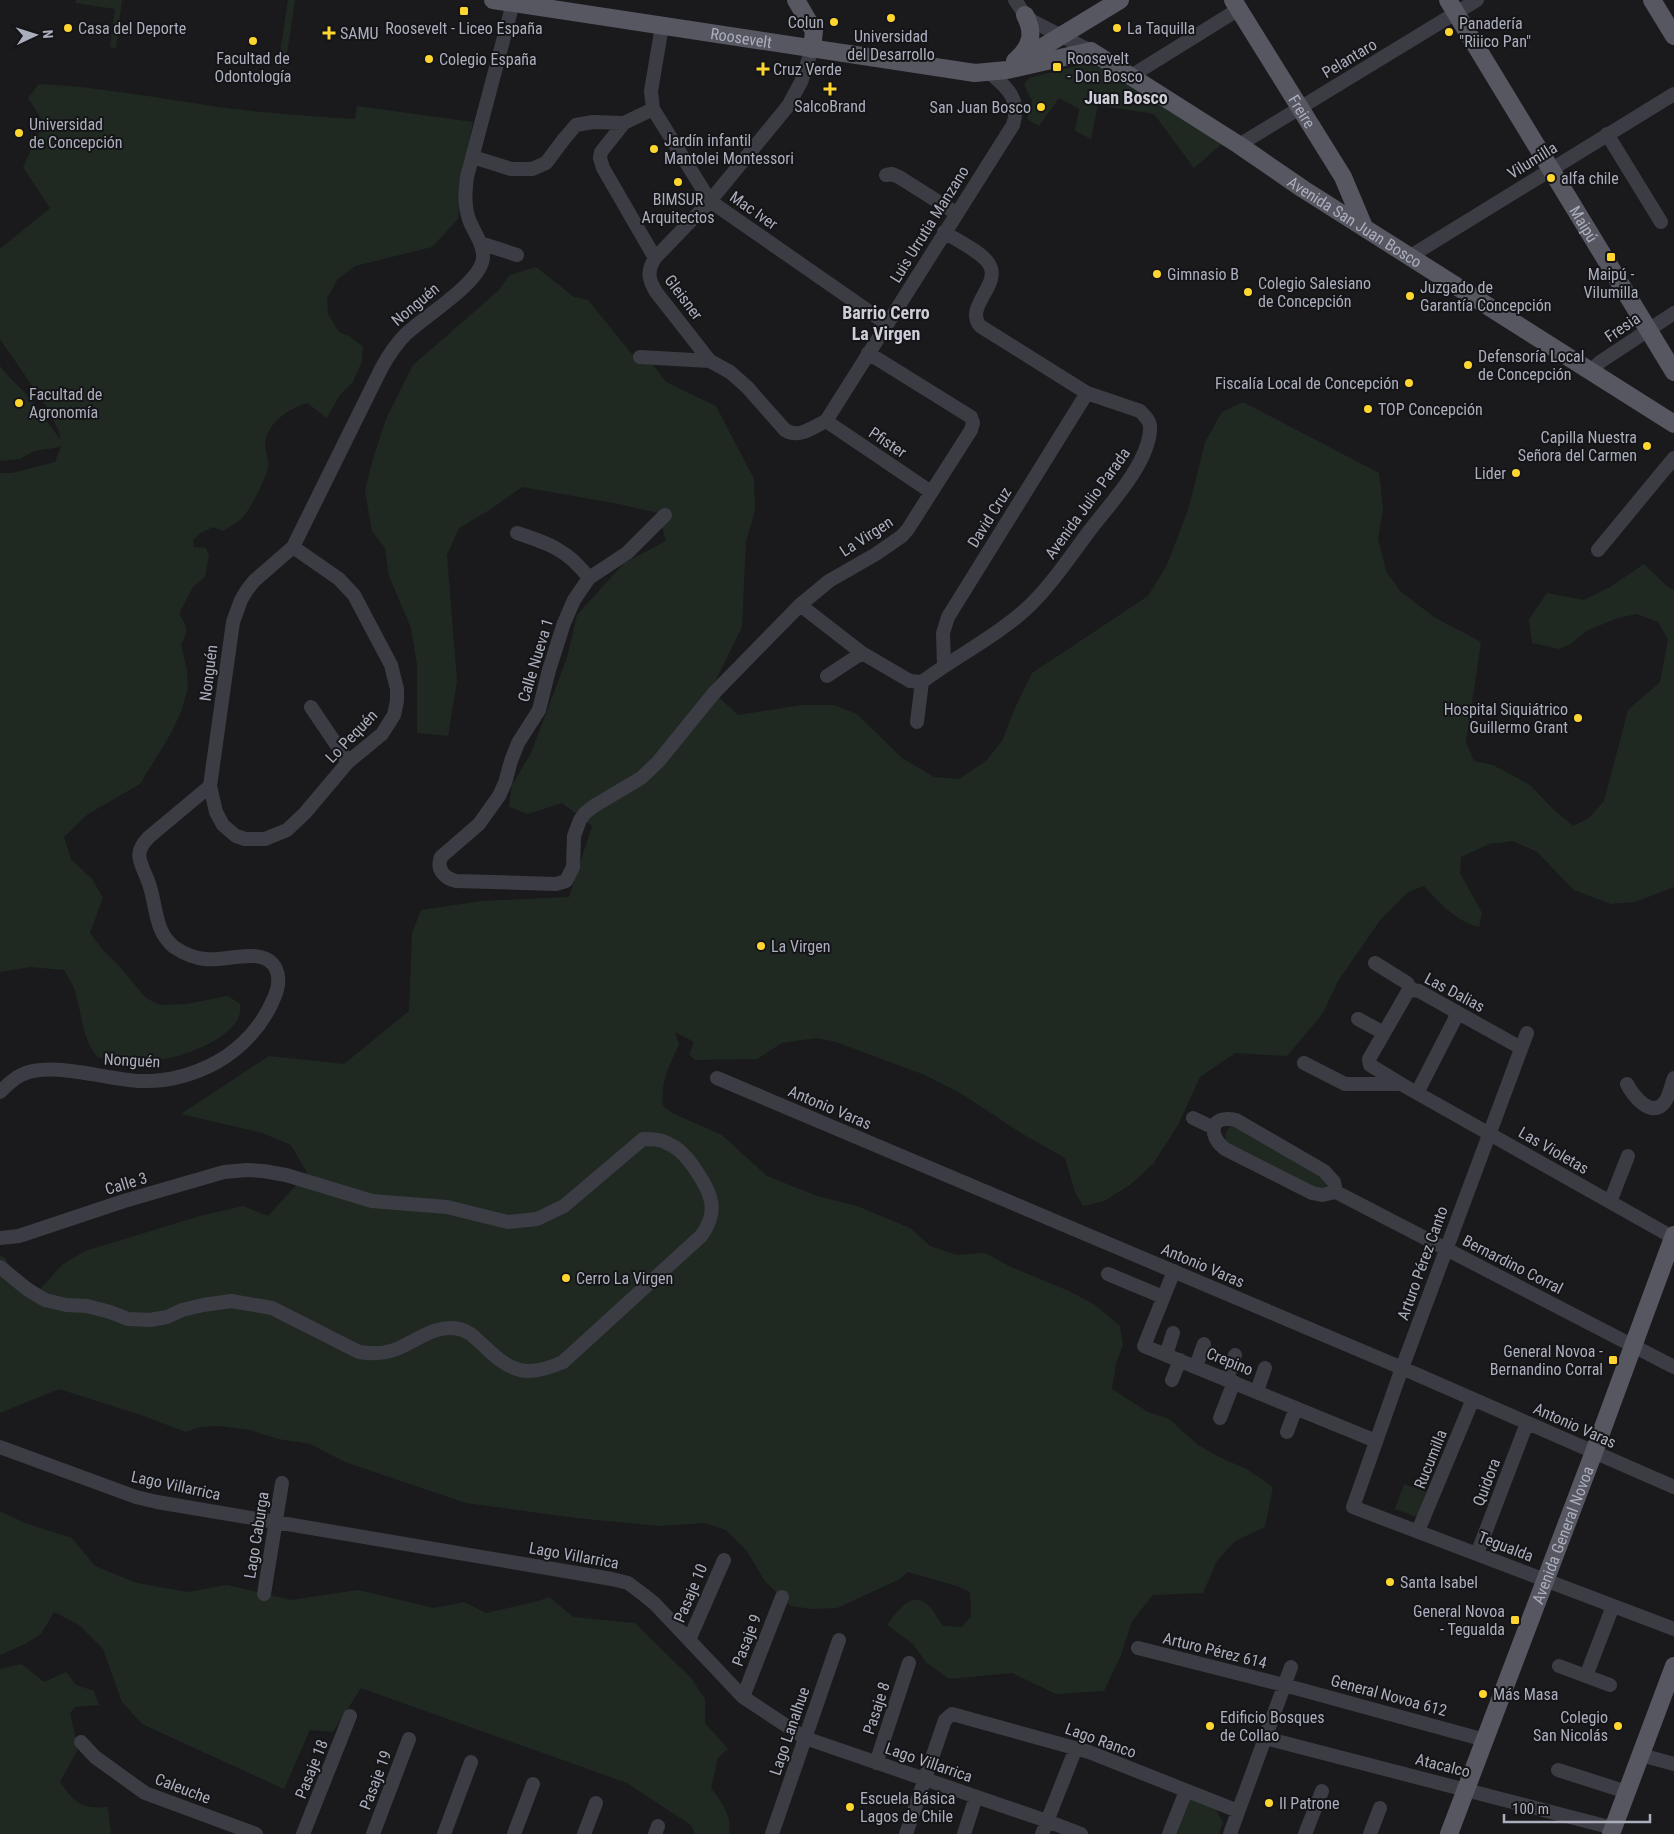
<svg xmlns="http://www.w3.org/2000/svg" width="1674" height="1834" font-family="'Roboto Condensed',sans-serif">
<rect width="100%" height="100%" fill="#1a1a1d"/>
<path fill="#1f2922" d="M76,0h46l-6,48 -6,-1 5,-38 -40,-6z
M288,0h7l-10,67 -7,-1z
M1084,64l24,2 115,77 -29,25 -40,-54 -56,-9 -7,34 -16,-8 4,-22 -20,-11 -20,28 -12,-7 5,-18 -8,-16 5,-7z
M39,84c60,3 119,14 179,23 45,6 91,9 137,12l2,-13 116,16 -10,47 -5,50 -26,28 -77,19 -17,13 -11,19 1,16 11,18 10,4 14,11 -1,14 -9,21 -14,14 -12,22 -20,-15c-18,6 -40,19 -42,41 0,7 4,15 3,22 -1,11 -18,44 -26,52 -5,5 -13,9 -19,13l-10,-4 -12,6 -8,7 1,7 12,1 3,8 -4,21 -12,10 -14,27c8,12 10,17 2,31l6,25 1,18 -7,24 -11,23 -30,49 -52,30 -24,23 7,22 21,20 11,19 -13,35 13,17 18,18 25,30 14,7 26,-1 42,-8 12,8c6,29 -48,49 -70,54 -16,3 -34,5 -50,4 -8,-1 -16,-3 -23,-5 -16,-23 -14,-37 -21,-63 -2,-8 -8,-17 -12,-24l-34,-3 -30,5v-499h12l43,-11 6,-15 -1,-4v4l-26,4 -14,8 -20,2v-95c8,11 18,19 27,29 12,14 22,30 33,44l-1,-8 -13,-25 -46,-67v-90l50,-41 -27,-41 21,-44 -16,-25z
M536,267l38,30 14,3 43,53 22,12 13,17 50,24 38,73 1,32 -9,30 -4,86 -31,63 27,25 64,-10h32l23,9 45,44 32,19 25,2 27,-18 16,-20 13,-33 17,-35 116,-77 19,-31 22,-58 16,-65 17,-30 21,-10 136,71 4,36 -5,30 8,32 14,20 34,26 47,25 -15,100 8,19 19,4 37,20 23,24 20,17 16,-8 15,-17 24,-91 32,-28 8,-43 -10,-17 -21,-8 -19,4 -30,12 -19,15 -10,4 -27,-6 -3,-24 18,-26 37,7 26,-13 34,-23 24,23 6,3v297l-39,15 -24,2 -37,-14 -37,-38 -24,-11 -24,3 -28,13 -1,16 22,40 -3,14c-24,-6 -39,-24 -55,-41l-16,6 -27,27 -43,62 -15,32 -36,43 -52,-3 -35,24 -22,48 -25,39 -23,21 -26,16 -21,5 -8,-14 -10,-34 -44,-25 -59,-39 -37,-19 -89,-33 -19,-4 -35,5 -25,16 -62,1 -6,-6 5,-12 -19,-10 4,13c-10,20 -19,39 -16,61l9,7 50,22 45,41 50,20 40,10 41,17 12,5 20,18 27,9 28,-2 26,14 58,24 26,14 25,21 3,19 -7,18 -4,26 36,23 21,7 29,26 27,15 20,8 28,19 -8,40 -30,14 -18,20 -14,32 -50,2 -21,26 -11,34 -17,36 -48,3 -44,-21 -63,6 -23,-17 -14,-19 -25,-18c9,-11 23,-35 40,-21 6,5 11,16 16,22l19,1 9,-11 -1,-24 -13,-6 -49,-14 -10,8 -61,28 -24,1 -23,-3 -25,-25 -19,-31 -20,-20 -22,-7 -44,3 -84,-8 -110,-15 -121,-41 -35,-18 -32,-5 -28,-9 -31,-4 -19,1 -14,5 -45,-17 -82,-26 -59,24v-157l4,1 28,41 30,-33 23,-14 115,-35 43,-10 25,10 39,-43 -16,-28 -29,-12 -81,-19 88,-58 75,8 65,-53 3,-78 9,-23 60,-9 88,-4 23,-71 -30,-23 -34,11 -19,-7 3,-22 19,-32 36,-95 10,-43 47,-52 42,-22 -8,-28 -39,-9 -97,-17 -31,22 -32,19 -12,27 10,126 -9,55 -31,-3v-68l-6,-37 -22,-52 -4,-28 -13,-17 -7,-40 7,-29 14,-43 27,-54 85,-74 12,-16z
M1232,1126h5l85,48 8,10 -3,5 -9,1 -92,-47c-2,-8 -1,-13 6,-17z
M1404,1484l22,8 -9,25 -22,-8z
M0,1511l25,12 47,15 23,28 42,17 51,9 39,-7 64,15 67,-10 76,18 30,-6 22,11 52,-12 11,-4 24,20 62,6 56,55 14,21v24l23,26 -10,9 -7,30c11,15 21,27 18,46h-34l-4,-9 -64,-42 -266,-95 -28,44 -23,-2 -26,59 -142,-65 -20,-22 -19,-53 -24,-24 -25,-13 -13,22 -16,10 -25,11z
M22,1664l22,18 22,-10 10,13 18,6 5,14 -24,2 -5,6 8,36 -18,33c16,22 21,27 48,25l3,27h-111v-165z
M1191,1797l25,13 7,12 -4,12h-42z"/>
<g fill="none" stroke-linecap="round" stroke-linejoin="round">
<path stroke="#3c3d44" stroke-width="14" d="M1015,0l10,15 9,7 57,29
M662,26l-11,65 2,18 57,92 177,123
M812,49l-11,33 -13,24 -78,95 -55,57c-8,13 -7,21 1,34l54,69 20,11 17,15 38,43c14,9 28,-3 41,-9
M1131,76l108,-67
M653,109l-29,14 -23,29 -1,6 3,10 52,90
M1607,134l54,88
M1239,145l238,-145
M473,157l38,12h21l14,-6 18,-24 12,-14 17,-3 31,1
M886,175l6,-1 7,3 57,36
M480,243l37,12
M1409,257l265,-163
M640,357l70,4
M1591,371l9,-9 74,-49
M826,421l187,-296c8,-25 -5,-37 -23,-52
M826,421l105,71
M665,515l-38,38 -38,25 -15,22 -10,23 -15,47 -10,40 -21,33 -7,18 -6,22 -6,13 -20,28 -38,33c-5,12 3,21 15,24l100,3 10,-3 7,-14 1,-31 6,-16 5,-7 9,-7 47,-28 17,-16 56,-69 86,-88 29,-24 47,-27 26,-18 6,-7 63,-99 2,-7 -2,-6 -103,-64
M517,533c31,10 51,17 72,45
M293,547l46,32 15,16 37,70 6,24v12l-3,14 -12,19 -34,28 -43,51 -18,17 -22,9h-20l-9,-3 -13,-11 -7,-13 -6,-26 23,-164 8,-22 6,-10 7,-9 39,-34 88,-178c7,-13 14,-24 24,-34 18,-18 76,-52 78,-77 1,-13 -8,-24 -13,-36 -6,-15 -5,-29 -3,-45l46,-174 5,-3
M1598,550l76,-92
M800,605l62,48 48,28 12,1c33,-25 72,-44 103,-72 25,-23 44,-52 65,-80 20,-26 58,-66 60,-100 1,-8 -4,-13 -10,-19l-53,-18 -107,-67c-16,-20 22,-41 9,-62 -7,-12 -33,-24 -45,-32
M944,666l-1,-33 5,-16 139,-224
M827,676l35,-23
M311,707l37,55
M917,722l5,-40
M1375,963l32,20 5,7 7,1 102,57
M1412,990l-5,3 -38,66 1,6 31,19 273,154
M1358,1019l26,14
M1527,1033l-125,335 -49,139 321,122
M1304,1063l41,21h56
M717,1078l685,290 272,119
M1627,1084c5,10 23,34 36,20 6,-5 8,-19 11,-26
M0,1092c6,-6 13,-13 21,-17 29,-15 87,5 120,6 28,1 52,-6 76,-19 25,-14 46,-37 57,-64 4,-9 6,-20 2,-29 -11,-24 -50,-7 -71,-10 -11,-1 -22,-6 -31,-12 -21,-17 -17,-44 -26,-66 -7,-19 -16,-27 1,-44l61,-51
M1417,1093l41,-80
M1193,1118l21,10
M1336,1192l-2,-10 -10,-11 -88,-51c-26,-6 -29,15 -11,29l87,44 10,2 14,-3 338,175
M1610,1202l18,-46
M0,1238l19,-2 105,-35 100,-29 23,-2 16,1 23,4 86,26 75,6 61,15 29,-3 27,-13 79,-67c9,0 18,0 26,5 12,5 21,17 28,28 15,22 22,40 4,64l-138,126c-35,16 -52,11 -79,-16 -8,-7 -14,-15 -25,-17 -23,-6 -45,14 -65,21 -12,4 -22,4 -35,2l-87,-44 -41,-7 -28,4 -21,5 -15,7 -17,3 -22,-1 -18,-7 -23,-6 -21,-1 -21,-5 -18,-11 -27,-22
M1174,1271l-30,75 232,95
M1108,1274l55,23
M1166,1355l7,-22
M1196,1366l8,-22
M1227,1379l8,-24
M1172,1380l8,-20
M1257,1391l8,-23
M1220,1418l14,-36
M1287,1432l9,-24
M0,1447l136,50 21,5 455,77 16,4 16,12 11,9 88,93 62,41 242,83 34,13
M1418,1531l55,-132
M1477,1554l50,-131
M264,1594l18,-111
M689,1640l35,-80
M1138,1648l146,37 201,55
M1559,1666l51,19
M1586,1676l27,-70
M743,1697l39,-100
M1265,1738l348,90
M81,1742l14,15 50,36 111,41
M1641,1755l33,9
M876,1763l33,-100
M1558,1770l69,22
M303,1834l47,-118
M373,1834l36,-95
M444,1834l27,-72
M514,1834l19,-50
M584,1834l12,-31
M655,1834l3,-8
M772,1834l67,-194
M906,1834l39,-114 7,-6 137,38 149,59
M964,1834l12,-37
M1042,1834l34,-86
M1169,1834l17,-43
M1230,1834l61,-167
M1305,1834l17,-43
M1370,1834l10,-26"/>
<g stroke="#565761" stroke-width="18">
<path id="s1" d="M493,0l482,73 32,-3 84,-19 148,94 64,44 371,235"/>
<path d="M796,0l18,31 -2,18"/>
<path id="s2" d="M1233,0l110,177 21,50"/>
<path id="s3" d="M1448,0l226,372"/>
<path d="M1652,0l22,36"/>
<path d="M1017,59c15,-13 17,-27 8,-44"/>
<path d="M1015,61l21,-10 84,-51"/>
<path id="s4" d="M1449,1834l145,-382 80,-217"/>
<path d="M1611,1834l63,-168"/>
</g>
</g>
<g fill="#ffd630" stroke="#151518" stroke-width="2">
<rect x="459" y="6" width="10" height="10" rx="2.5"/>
<circle cx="891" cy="18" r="5"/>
<circle cx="834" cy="22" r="5"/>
<circle cx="68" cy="28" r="5"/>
<circle cx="1117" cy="28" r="5"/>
<circle cx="1449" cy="32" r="5"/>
<path d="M326.5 25.5h5v5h5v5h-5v5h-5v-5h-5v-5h5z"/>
<circle cx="253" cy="41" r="5"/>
<circle cx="429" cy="59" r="5"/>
<rect x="1052" y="62" width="10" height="10" rx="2.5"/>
<path d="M760.5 61.5h5v5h5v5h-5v5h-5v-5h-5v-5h5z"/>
<path d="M827.5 81.5h5v5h5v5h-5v5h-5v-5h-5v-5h5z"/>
<circle cx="1041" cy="107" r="5"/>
<circle cx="19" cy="133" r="5"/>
<circle cx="654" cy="149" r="5"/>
<circle cx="1551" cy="178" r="5"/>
<circle cx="678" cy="182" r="5"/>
<rect x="1606" y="252" width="10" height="10" rx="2.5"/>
<circle cx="1157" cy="274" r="5"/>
<circle cx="1248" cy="292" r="5"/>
<circle cx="1410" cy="296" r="5"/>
<circle cx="1468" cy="365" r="5"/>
<circle cx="1409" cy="383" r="5"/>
<circle cx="19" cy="403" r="5"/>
<circle cx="1368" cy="409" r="5"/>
<circle cx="1647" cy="446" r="5"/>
<circle cx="1516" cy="473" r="5"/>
<circle cx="1578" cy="718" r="5"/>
<circle cx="761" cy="946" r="5"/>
<circle cx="566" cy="1278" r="5"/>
<rect x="1608" y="1355" width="10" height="10" rx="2.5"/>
<circle cx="1390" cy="1582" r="5"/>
<rect x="1510" y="1615" width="10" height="10" rx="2.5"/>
<circle cx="1483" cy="1694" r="5"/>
<circle cx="1210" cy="1726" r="5"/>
<circle cx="1618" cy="1726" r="5"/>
<circle cx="1269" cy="1803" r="5"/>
<circle cx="850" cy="1807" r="5"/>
</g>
<g text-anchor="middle" stroke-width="4" stroke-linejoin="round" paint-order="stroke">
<g font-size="16" fill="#abaebd" stroke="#151518" text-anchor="start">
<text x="824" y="28" text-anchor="end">Colun</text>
<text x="1459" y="29">Panadería<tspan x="1459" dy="18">"Riiico Pan"</tspan></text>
<text x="78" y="34">Casa del Deporte</text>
<text x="464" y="34" text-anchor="middle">Roosevelt - Liceo España</text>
<text x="1127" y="34">La Taquilla</text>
<text x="340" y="39">SAMU</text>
<text x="891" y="42" text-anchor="middle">Universidad<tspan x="891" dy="18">del Desarrollo</tspan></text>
<text x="253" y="64" text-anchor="middle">Facultad de<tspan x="253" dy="18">Odontología</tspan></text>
<text x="1067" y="64">Roosevelt<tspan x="1067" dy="18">- Don Bosco</tspan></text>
<text x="439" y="65">Colegio España</text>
<text x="773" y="75">Cruz Verde</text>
<text x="830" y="112" text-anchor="middle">SalcoBrand</text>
<text x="1031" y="113" text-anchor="end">San Juan Bosco</text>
<text x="29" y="130">Universidad<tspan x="29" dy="18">de Concepción</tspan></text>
<text x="664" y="146">Jardín infantil<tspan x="664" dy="18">Mantolei Montessori</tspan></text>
<text x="1561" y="184">alfa chile</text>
<text x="678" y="205" text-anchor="middle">BIMSUR<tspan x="678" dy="18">Arquitectos</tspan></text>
<text x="1167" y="280">Gimnasio B</text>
<text x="1611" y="280" text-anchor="middle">Maipú -<tspan x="1611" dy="18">Vilumilla</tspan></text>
<text x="1258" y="289">Colegio Salesiano<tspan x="1258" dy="18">de Concepción</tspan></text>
<text x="1420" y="293">Juzgado de<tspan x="1420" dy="18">Garantía Concepción</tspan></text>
<text x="1478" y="362">Defensoría Local<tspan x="1478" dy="18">de Concepción</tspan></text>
<text x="1399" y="389" text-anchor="end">Fiscalía Local de Concepción</text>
<text x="29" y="400">Facultad de<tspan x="29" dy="18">Agronomía</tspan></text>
<text x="1378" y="415">TOP Concepción</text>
<text x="1637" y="443" text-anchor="end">Capilla Nuestra<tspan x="1637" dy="18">Señora del Carmen</tspan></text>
<text x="1506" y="479" text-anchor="end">Lider</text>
<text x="1568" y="715" text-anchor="end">Hospital Siquiátrico<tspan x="1568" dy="18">Guillermo Grant</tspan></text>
<text x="771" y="952">La Virgen</text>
<text x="576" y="1284">Cerro La Virgen</text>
<text x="1603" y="1357" text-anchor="end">General Novoa -<tspan x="1603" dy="18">Bernandino Corral</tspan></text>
<text x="1400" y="1588">Santa Isabel</text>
<text x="1505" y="1617" text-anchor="end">General Novoa<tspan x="1505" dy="18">- Tegualda</tspan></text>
<text x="1493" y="1700">Más Masa</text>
<text x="1220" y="1723">Edificio Bosques<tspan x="1220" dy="18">de Collao</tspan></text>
<text x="1608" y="1723" text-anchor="end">Colegio<tspan x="1608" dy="18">San Nicolás</tspan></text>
<text x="860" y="1804">Escuela Básica<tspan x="860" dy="18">Lagos de Chile</tspan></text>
<text x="1279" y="1809">Il Patrone</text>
</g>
<g font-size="16" fill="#abaebd" stroke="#151518">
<text dy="6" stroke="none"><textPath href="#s1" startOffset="251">Roosevelt</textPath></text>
<text transform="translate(1349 58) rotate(-31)" y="6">Pelantaro</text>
<text dy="6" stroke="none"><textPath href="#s2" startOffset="131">Freire</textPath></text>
<text transform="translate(1532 160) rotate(-32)" y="6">Vilumilla</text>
<text transform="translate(754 210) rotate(35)" y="6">Mac Iver</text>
<text dy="6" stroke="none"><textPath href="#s1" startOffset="920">Avenida San Juan Bosco</textPath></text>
<text transform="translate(929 224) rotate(-58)" y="6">Luis Urrutia Manzano</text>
<text dy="6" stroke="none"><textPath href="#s3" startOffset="262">Maipú</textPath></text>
<text transform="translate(684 297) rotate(53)" y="6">Gleisner</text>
<text transform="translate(415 304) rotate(-40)" y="6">Nonguén</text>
<text transform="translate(1622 327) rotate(-34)" y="6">Fresia</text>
<text transform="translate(888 442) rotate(34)" y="6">Pfister</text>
<text transform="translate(1087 503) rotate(-54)" y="6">Avenida Julio Parada</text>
<text transform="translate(989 517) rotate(-58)" y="6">David Cruz</text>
<text transform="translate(866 536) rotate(-33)" y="6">La Virgen</text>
<text transform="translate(535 660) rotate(-73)" y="6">Calle Nueva 1</text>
<text transform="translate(208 673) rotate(-83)" y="6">Nonguén</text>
<text transform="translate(351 736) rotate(-46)" y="6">Lo Pequén</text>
<text transform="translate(1455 992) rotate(28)" y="6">Las Dalias</text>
<text transform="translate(132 1060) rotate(3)" y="6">Nonguén</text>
<text transform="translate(830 1107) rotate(23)" y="6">Antonio Varas</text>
<text transform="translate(1554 1150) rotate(30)" y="6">Las Violetas</text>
<text transform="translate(126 1183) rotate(-17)" y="6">Calle 3</text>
<text transform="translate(1422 1263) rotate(-70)" y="6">Arturo Pérez Canto</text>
<text transform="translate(1513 1264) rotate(27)" y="6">Bernardino Corral</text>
<text transform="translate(1203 1265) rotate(23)" y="6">Antonio Varas</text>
<text transform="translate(1230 1361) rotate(22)" y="6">Crepino</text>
<text transform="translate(1575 1425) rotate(24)" y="6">Antonio Varas</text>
<text transform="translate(1430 1459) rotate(-68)" y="6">Rucumilla</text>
<text transform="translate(1486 1482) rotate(-69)" y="6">Quidora</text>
<text transform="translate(176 1485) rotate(12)" y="6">Lago Villarrica</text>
<text transform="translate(256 1535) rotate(-81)" y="6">Lago Caburga</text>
<text dy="6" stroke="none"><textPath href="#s4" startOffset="320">Avenida General Novoa</textPath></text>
<text transform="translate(1506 1546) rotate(21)" y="6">Tegualda</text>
<text transform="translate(574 1555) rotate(10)" y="6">Lago Villarrica</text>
<text transform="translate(690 1593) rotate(-67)" y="6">Pasaje 10</text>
<text transform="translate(746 1640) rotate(-69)" y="6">Pasaje 9</text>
<text transform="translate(1215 1650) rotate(14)" y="6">Arturo Pérez 614</text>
<text transform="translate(1389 1695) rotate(15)" y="6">General Novoa 612</text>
<text transform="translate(876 1708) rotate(-72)" y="6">Pasaje 8</text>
<text transform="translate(789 1731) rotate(-71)" y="6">Lago Lanalhue</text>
<text transform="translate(1101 1740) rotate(20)" y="6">Lago Ranco</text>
<text transform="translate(929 1762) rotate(19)" y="6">Lago Villarrica</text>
<text transform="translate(1443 1765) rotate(14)" y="6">Atacalco</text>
<text transform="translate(311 1769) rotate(-68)" y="6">Pasaje 18</text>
<text transform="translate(375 1780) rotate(-69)" y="6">Pasaje 19</text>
<text transform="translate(183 1788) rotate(21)" y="6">Caleuche</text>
</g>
<g font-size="18" font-weight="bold" fill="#cdced9" stroke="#151518">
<text x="1126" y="104">Juan Bosco</text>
<text x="886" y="319">Barrio Cerro<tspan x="886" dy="21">La Virgen</tspan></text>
</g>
</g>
<g transform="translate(35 35) rotate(86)" stroke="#151518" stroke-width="4" paint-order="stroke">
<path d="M0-4L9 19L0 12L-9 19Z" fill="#abaebd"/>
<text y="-8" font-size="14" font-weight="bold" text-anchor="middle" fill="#abaebd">N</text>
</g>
<path d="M1504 1814v8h146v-8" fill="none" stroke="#abaebd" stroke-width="2.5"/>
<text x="1512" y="1814" font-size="15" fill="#abaebd" stroke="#151518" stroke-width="4" paint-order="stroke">100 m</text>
</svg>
